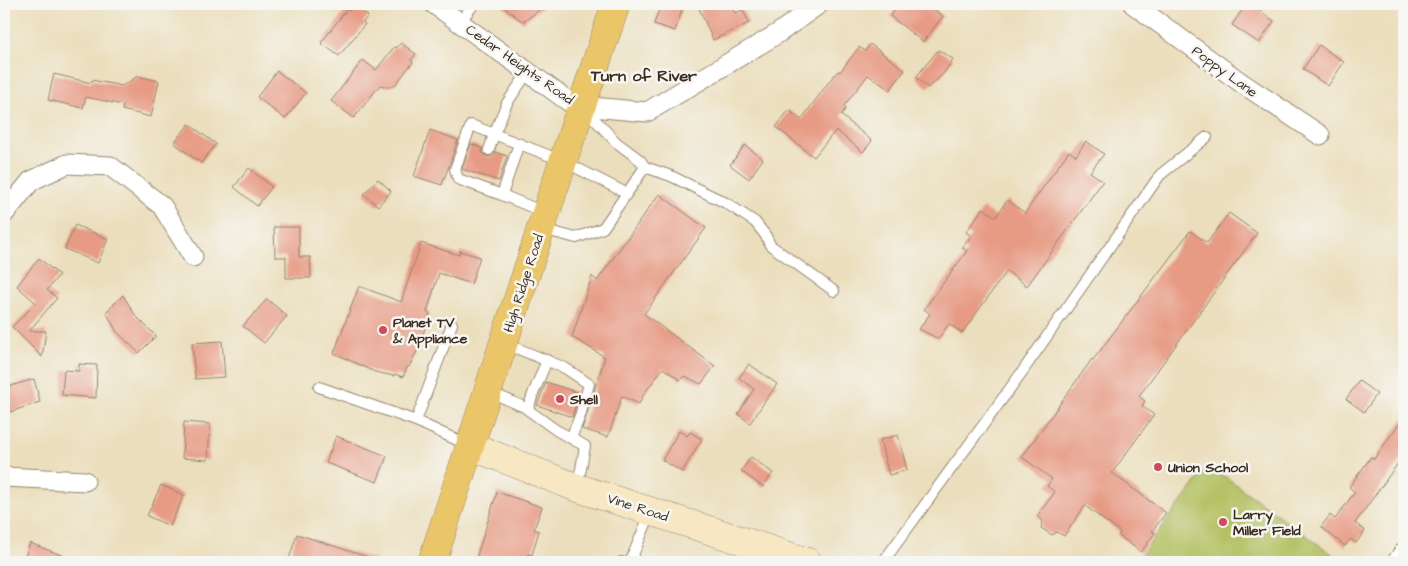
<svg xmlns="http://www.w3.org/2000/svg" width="1408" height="566" font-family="'Architects Daughter',sans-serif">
<rect width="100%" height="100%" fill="#f6f6f2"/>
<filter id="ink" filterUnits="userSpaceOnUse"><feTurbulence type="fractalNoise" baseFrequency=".02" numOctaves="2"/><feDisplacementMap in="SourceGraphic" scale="10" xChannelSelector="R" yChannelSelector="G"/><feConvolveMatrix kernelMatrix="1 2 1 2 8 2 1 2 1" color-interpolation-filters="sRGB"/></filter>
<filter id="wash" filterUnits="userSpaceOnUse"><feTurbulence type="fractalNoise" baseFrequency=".0096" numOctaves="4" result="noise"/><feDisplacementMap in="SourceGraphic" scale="20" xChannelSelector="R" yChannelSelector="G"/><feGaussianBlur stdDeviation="1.12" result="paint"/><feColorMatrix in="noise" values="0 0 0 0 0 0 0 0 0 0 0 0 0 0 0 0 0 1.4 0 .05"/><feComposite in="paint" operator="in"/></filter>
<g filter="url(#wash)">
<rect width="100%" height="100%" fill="#ebdebc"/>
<path fill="#b4c163" stroke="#787640" d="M1209,465l134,97h-207z"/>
<g id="blocks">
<path fill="#e79b85" d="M500,4h47l-24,18z
M661,4h23l-9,27 -21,-7z
M697,4h34l4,9 8,-3 6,13 -36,17z
M900,4h27l16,12 -20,26 -33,-26z
M1246,4h19l-5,7 14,10 -15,22 -27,-18z
M354,5l14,11 -5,6 2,2 -26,32 -18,-13 26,-34 2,2z
M401,43l15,11 -5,6 2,2 -19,24 -6,1 -8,-2 -26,33 -23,-17 32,-41 13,10 18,-23 2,1z
M870,44l35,26 -15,20 -22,-15 -24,31 2,2 -5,7 31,26 -9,11 -27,-22 -22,27 -38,-30 13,-17 12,10 30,-41 7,-8 2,1 19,-25 6,4z
M1319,45l25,17 -16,24 -25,-17z
M938,50l15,9 -9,14 -16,15 -12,-11z
M277,71l29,22 -21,26 -28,-22z
M54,74l37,9 1,-3 30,6 16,-10 21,5 -8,36 -29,-7 1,-5 -37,-8 -3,11 -35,-8z
M189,124l27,20 -15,19 -27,-20z
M430,130l28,10 -16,45 -28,-9z
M1086,141l18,13 -14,18 13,9 -76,105 -20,-15 -45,62 -13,-9 -11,15 -19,-10 11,-15 -6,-5 43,-58 -5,-3 9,-12 -5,-4 17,-24 13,9 11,-17 18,13 44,-62 7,5z
M471,144l11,4v4l4,4 5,1 4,-5 12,4 -8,25 -37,-12z
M745,145l18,14 -14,20 -19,-14z
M249,168l23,19 -15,19 -23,-19z
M378,179l13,12 -13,15 -14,-12z
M659,194l47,34 -62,86 71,52 -14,18 -17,-8 -4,4 -17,-12 -19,26 -5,10 -17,-8 -14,41 -26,-8 23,-72 -33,-20 20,-61 5,5z
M1229,213l28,20 -118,163 6,5 -3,5 12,9 -42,58 54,40 -14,18 3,2 -14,19 -23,-17 2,-3 -35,-26 -21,30 -7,-4 -5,3 -11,-7 2,-7 -6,-5 18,-24 -8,-6 5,-7 -30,-22 70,-98 1,1 97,-129 17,12z
M75,225l33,14 -10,24 -33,-14z
M274,227h25v30h11l1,21h-25v-21h-11z
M421,243l38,12 1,-4 20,6 -9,27 -32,-11 -12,39 3,1 -11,34 -10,20 -1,-1 -5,11 -8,-3 -1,2 -19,-4 -41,-19 25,-67 42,16z
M39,258l20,17 -12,15 10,8 -28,33h17l-4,26 -30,-30 24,-24 -19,-17z
M123,295l12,20 21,21 -17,17 -22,-21 -11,-20z
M267,299l20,17 -23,27 -21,-17z
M222,341l3,36 -30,2 -3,-36z
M79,364l18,1 -1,33 -34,-3 2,-25 15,1z
M749,364l28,20 -27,39 -12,-9 16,-25 -15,-11z
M34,379l6,23 -36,12v-26z
M1359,381l18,13 -13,18 -18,-13z
M546,382l33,11 -7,24 -35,-12z
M1404,417v38l-49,68 10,8 -9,12 -5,-4 -6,7 -24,-19 9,-12 5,4 20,-27 -6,-5 22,-30 3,2z
M184,422l26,2 -2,36 -26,-2z
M679,431l8,5 3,-4 12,7 -20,33 -20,-12z
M898,435l9,35 -18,5 -9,-35z
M336,436l51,20 -10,26 -51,-19z
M751,457l22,16 -10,14 -22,-16z
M161,485l23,10 -14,31 -23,-10z
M497,492l45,15 -8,22 5,2 -7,24 -4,-1 -3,8h-50z
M297,534l77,25v3h-86z
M30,543l47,18v1h-54z"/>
</g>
</g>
<g filter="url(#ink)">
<use href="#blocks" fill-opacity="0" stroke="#93846d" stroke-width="1"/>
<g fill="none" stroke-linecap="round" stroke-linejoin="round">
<g stroke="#93846d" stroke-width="12">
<path id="lane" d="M460,22l14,-18
M528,72l-21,31 -13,31 69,27 63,32
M584,108l32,34 24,18 5,7 26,9 55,27 29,19 11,14 4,9 64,46
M519,143l-17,52 44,18
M489,150l5,-16 -23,-9 -16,44 3,10 44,16
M542,229l34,9 27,-10 42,-61
M504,343l61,25 24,16 -9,32 -9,22
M319,387l97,34 54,25
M488,391l36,16 32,23 29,16 -4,23 -5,17
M528,409l5,-15 14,-34
M416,421l36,-97
M621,562h1
M630,562l21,-50
M883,562l139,-190 138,-197 47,-38"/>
</g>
<g stroke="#93846d" stroke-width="21">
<path id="street" d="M434,4l134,97 13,5 66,6 130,-78 42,-30
M1133,4l110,80 77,51
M4,214l27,-33 36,-17 43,2 52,40 31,51
M4,477l81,4
M1397,562l7,-10"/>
</g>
<g stroke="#93846d" stroke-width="29">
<path id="secondary" d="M471,446l104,41 233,75"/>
</g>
<g stroke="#93846d" stroke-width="29">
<path id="primary" d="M432,562l131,-401 53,-157"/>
</g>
<use href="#lane" stroke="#fff" stroke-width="10"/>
<use href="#street" stroke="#fff" stroke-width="19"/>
<use href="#secondary" stroke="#f7e8c3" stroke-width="28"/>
<use href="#primary" stroke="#ebc669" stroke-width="28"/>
</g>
</g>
<g fill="#d1495b" stroke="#f6f6f2" stroke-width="2">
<circle cx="383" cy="330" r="5"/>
<circle cx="560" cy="399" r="5"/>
<circle cx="1158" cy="467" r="5"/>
<circle cx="1223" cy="522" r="5"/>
</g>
<g text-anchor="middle" stroke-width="5" stroke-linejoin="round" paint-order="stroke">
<g font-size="14" fill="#3b2a1e" stroke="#f6f6f2">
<text transform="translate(520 64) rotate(35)" y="5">Cedar Heights Road</text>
<text transform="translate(1225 71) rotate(36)" y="5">Poppy Lane</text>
<text transform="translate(523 283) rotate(-72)" y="5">High Ridge Road</text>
<text transform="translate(638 507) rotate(18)" y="5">Vine Road</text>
</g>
<g font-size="14" font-weight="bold" fill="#3b2a1e" stroke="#f6f6f2" text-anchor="start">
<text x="393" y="327">Planet TV<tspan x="393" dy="16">&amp; Appliance</tspan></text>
<text x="570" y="404">Shell</text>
<text x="1168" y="472">Union School</text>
<text x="1233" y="519">Larry<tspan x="1233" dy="16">Miller Field</tspan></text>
</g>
<g font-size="16" font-weight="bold" fill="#3b2a1e" stroke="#f6f6f2">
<text x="644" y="81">Turn of River</text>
</g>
</g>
<rect width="1408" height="566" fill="none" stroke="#f6f6f2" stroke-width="20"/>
</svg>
